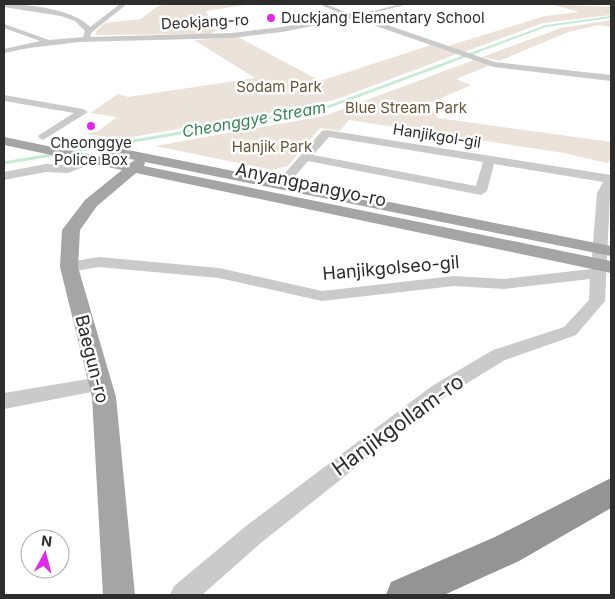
<svg xmlns="http://www.w3.org/2000/svg" width="615" height="599" font-family="Inter,sans-serif">
<rect width="100%" height="100%" fill="#fff"/>
<path fill="#ebe2d9" d="M171,4h80l-45,7 10,20 -6,3 -115,1 2,-5 8,-7 36,-4 17,-13z
M550,4l61,3v8l-68,8 -79,29 -16,-6 97,-30 34,-4z
M611,20v7l-12,-2 -31,7 -69,29 -17,-4 79,-29z
M238,37l82,44 111,-36 26,9 -120,45 -21,6 -196,34 -34,-5 12,-3 19,-14 -27,-4 28,-19 10,3 127,-19 -61,-38z
M474,60l17,5 -35,14 15,6 -44,19 11,14 173,24v17l-4,4 -43,-10 -215,-33 -9,11 -20,-3 -32,38 -15,4 -118,-24 169,-30z"/>
<g fill="none" stroke-linecap="round" stroke-linejoin="round">
<path stroke="#c4ecd4" stroke-width="2" d="M476,52l70,-26 65,-9"/>
<path stroke="#c4ecd4" stroke-width="2.5" d="M272,117l53,-9 154,-57"/>
<path stroke="#c4ecd4" stroke-width="3" d="M69,152l211,-36
M4,163l53,-9"/>
<path fill="#cacaca" fill-rule="evenodd" d="M4,4c23,0 70,5 86,23l30,-23h7l-35,28 -2,5 142,-4 50,-6 64,-11 -27,-12c13,0 22,8 34,10 14,1 38,-10 55,-10l-47,12 134,46 116,13v6l-117,-14 -141,-49 -71,14 -50,6 -153,4 -50,6 -25,5v-4l36,-8 -36,-13v-4l45,16 34,-3 2,-6 -10,-10 -14,-5 -57,-9z
M4,95l79,14 5,3 -45,28 -5,-3 1,-2 35,-22 -70,-12z
M326,130l285,45 -6,126 -29,34 -71,25 -59,36 -184,146 -60,53h-32l4,-9 72,-60 186,-140 61,-36 71,-23 25,-27 1,-21 -86,10 -50,-3 -132,15 -103,-23 -120,-11 -30,5 -8,-5 8,-5 30,-5 120,11 103,23 132,-15 50,3 87,-10 6,-76 6,-11 -109,-18 -7,27 -6,4 -173,-34 -22,26h-8l-2,-3 2,-3 44,-50zM329,137l154,25 -7,24 -163,-31z
M92,156l6,4 -2,2 -28,11 -22,-1 -42,8v-8l42,-8 21,1z
M100,377l7,2 3,5 -3,5 -103,20v-16z"/>
<path fill="#a5a5a5" fill-rule="evenodd" d="M4,137l126,26 5,-3 -32,-7 -2,-3 7,-4 503,100v10l-466,-94 -1,4 467,95v12l-475,-100 -39,33 -17,24 -2,37 38,130 19,198h-32l-11,-198 -32,-130 2,-37 23,-30 37,-30 -118,-25z"/>
<path fill="#949494" fill-rule="evenodd" d="M611,478v30l-92,53 -75,34h-58l5,-13 104,-45z"/>
</g>
<g fill="#e226ed" stroke="#fff" stroke-width="2">
<circle cx="271" cy="18" r="5"/>
<circle cx="91" cy="126" r="5"/>
</g>
<g text-anchor="middle" stroke-width="5" stroke-linejoin="round" paint-order="stroke">
<g font-size="15" fill="#2d2d2d" stroke="#fff" text-anchor="start">
<text x="281" y="23">Duckjang Elementary School</text>
<text x="91" y="148" text-anchor="middle">Cheonggye<tspan x="91" dy="17">Police Box</tspan></text>
</g>
<g font-size="15" fill="#2d2d2d" stroke="#fff">
<text transform="translate(205 22) rotate(-3)" y="5">Deokjang-ro</text>
<text transform="translate(437 136) rotate(9)" y="5">Hanjikgol-gil</text>
</g>
<g font-size="15" fill="#6a5438" stroke="#fff">
<text x="279" y="92">Sodam Park</text>
<text x="406" y="113">Blue Stream Park</text>
<text x="272" y="152">Hanjik Park</text>
</g>
<g font-size="16" font-style="italic" fill="#348554" stroke="#fff">
<text transform="translate(254 119) rotate(-10)" y="6">Cheonggye Stream</text>
</g>
<g font-size="18" fill="#2d2d2d" stroke="#fff">
<text transform="translate(311 185) rotate(12)" y="6">Anyangpangyo-ro</text>
<text transform="translate(391 268) rotate(-5)" y="6">Hanjikgolseo-gil</text>
<text transform="translate(92 359) rotate(76)" y="6">Baegun-ro</text>
</g>
<g font-size="21" fill="#2d2d2d" stroke="#fff">
<text transform="translate(398 425) rotate(-36)" y="7">Hanjikgollam-ro</text>
</g>
</g>
<rect width="615" height="599" fill="none" stroke="#2d2d2d" stroke-width="10"/>
<g transform="translate(45 554) rotate(7)"><circle r="24" fill="#ffffff" stroke="#ababab"/>
<path d="M0-4L9 19L0 12L-9 19Z" fill="#e226ed"/>
<text y="-8" font-size="14" font-weight="bold" text-anchor="middle" fill="#2d2d2d">N</text>
</g>
</svg>
